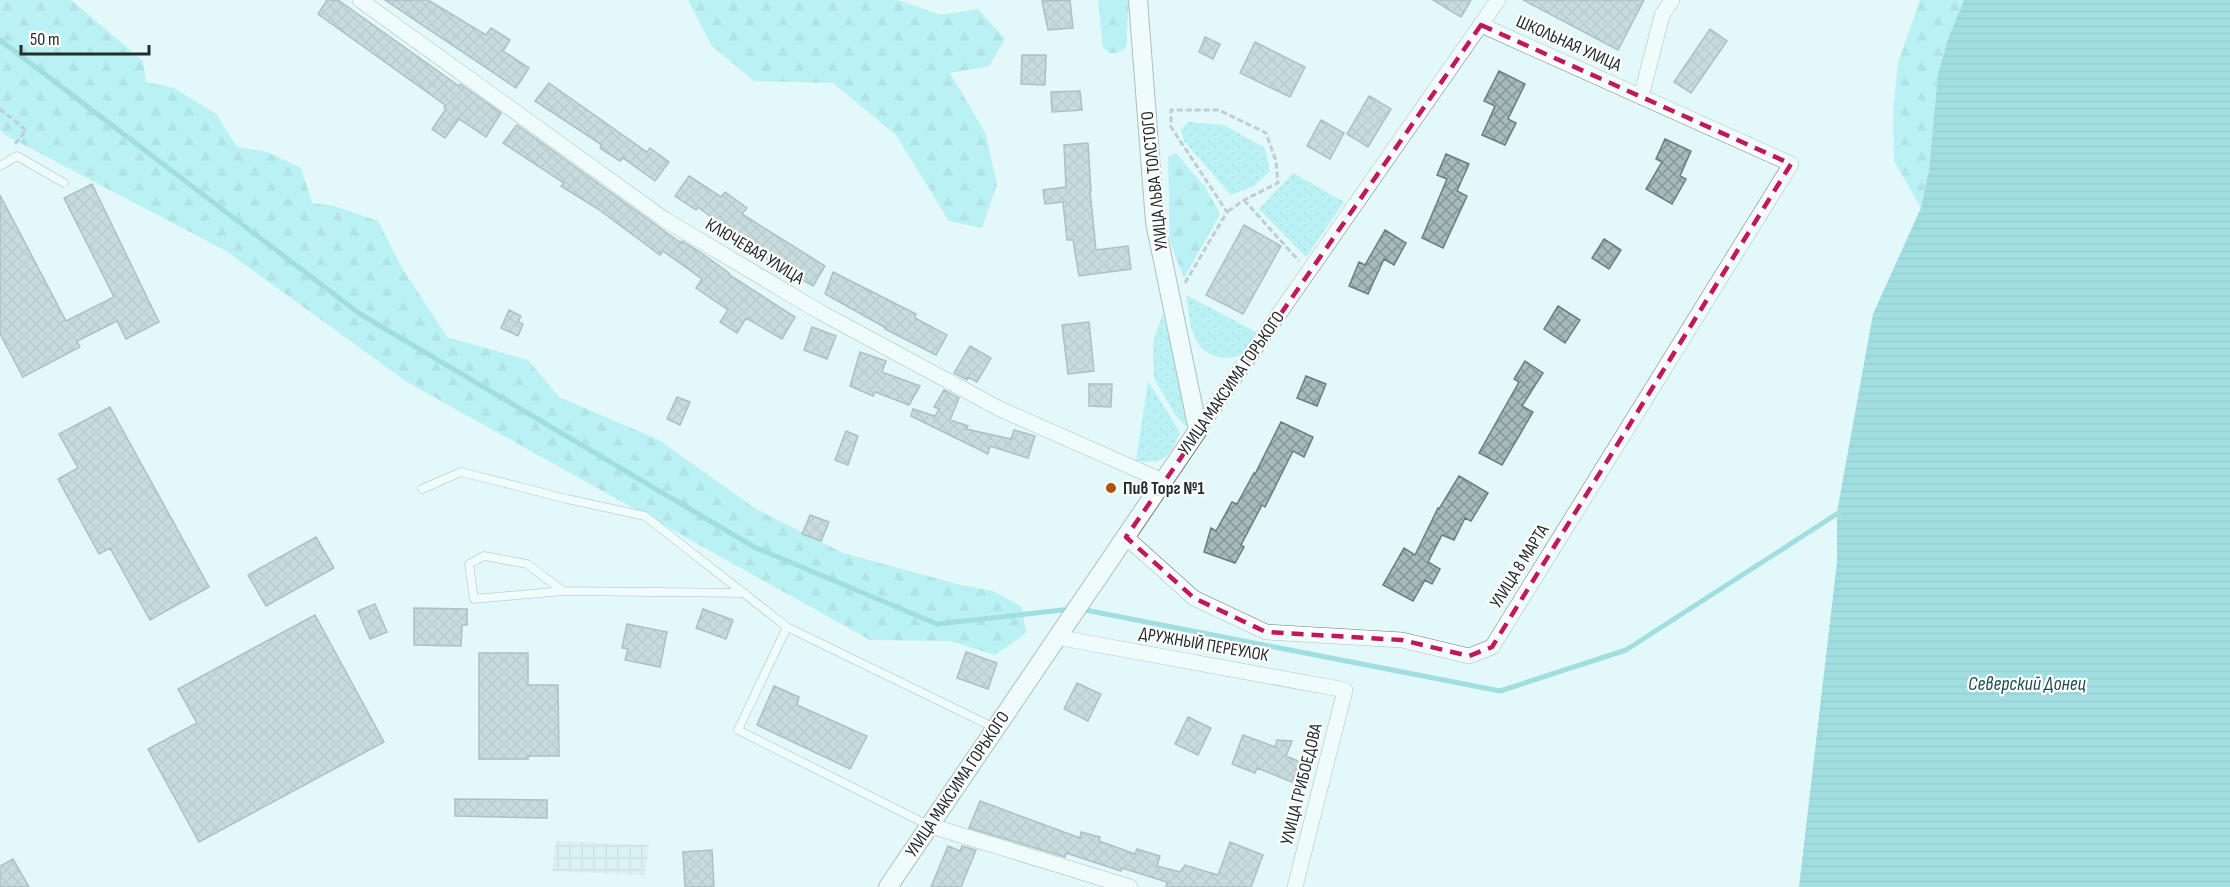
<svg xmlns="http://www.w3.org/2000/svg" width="2230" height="887" font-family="'Sofia Sans Condensed',sans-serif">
<defs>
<pattern id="industrial-grid" width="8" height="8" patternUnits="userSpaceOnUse" patternTransform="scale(1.5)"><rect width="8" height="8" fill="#ceebed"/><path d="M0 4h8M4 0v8" fill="none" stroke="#b1cacb"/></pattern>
<pattern id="grass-dots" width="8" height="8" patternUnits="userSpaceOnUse" patternTransform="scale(1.5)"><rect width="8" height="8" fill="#85e9ef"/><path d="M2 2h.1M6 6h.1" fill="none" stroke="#73c8cd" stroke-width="1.8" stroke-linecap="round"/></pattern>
<pattern id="forest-firs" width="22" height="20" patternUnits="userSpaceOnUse" patternTransform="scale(1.5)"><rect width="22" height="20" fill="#85e9ef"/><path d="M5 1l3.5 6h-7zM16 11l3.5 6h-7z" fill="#73c8cd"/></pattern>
<pattern id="water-rules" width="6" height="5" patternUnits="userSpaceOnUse" patternTransform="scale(1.5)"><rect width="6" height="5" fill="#4fbfc6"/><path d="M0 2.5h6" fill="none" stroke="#419ba1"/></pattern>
<pattern id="building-cross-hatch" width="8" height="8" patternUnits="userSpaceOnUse" patternTransform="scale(1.5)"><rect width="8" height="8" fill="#a6babb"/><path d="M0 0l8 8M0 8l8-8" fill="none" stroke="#879798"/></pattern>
</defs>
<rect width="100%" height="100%" fill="#e3f8f9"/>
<path fill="url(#industrial-grid)" d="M556,841l93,4 -4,30 -93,-4z"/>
<path fill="url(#grass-dots)" d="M1188,122l36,3 41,23 5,23 -16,15 -23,9 -47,-54 -3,-11z
M1293,173l51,29 -38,55 -47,-48z
M1186,295l70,37c-2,5 -4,12 -8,17 -11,14 -40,10 -49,-4 -10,-14 -10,-34 -13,-50z
M1163,313l29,115 -8,-3 -8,-9 -22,-38 -1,-36z
M1148,381l32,51c-11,26 -14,32 -44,29z"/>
<path fill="url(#forest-firs)" d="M0,0h71l72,61 3,21 28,6 42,26 21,33 30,5 34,16 11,35 22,3 44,15 24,47 45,69 81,23 31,37 100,43 97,69 87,44 118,32 32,6 29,16 4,26 -31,22 -45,-14 -80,-1 -463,-258 -181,-131 -219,-115 -7,-6z
M688,0h210l43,15 37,-6 27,30 -16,27 -39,7 35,59 12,52 -15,44 -33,-7 -53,-86 -63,-52 -79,-2 -42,-35z
M1098,0h31l-3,48 -9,5h-8l-6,-6z
M1964,0l-16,39 -10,35 -9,96 -8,38 -27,-47 -1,-52 5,-46 22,-63z
M1176,153l29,34 15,27 -36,64 -14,-36 -2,-85z"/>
<path fill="url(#water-rules)" d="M1964,0h266v887h-431l38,-325v-50l36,-198 48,-106 8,-38 9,-96 10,-35z"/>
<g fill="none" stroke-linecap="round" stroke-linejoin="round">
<path stroke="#4fbfc6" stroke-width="5" d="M0,40l360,274 394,233 183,77 134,-15
M1080,609l420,82 126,-41 217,-140"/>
</g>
<path fill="url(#building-cross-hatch)" stroke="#6b7e7f" stroke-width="1.5" d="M327,0h11l121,86 1,-2 41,29 -15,24 -27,-18 -14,19 -13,-9 14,-20 -2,-2 1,-2 -127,-91z
M385,0h43l58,35 5,-7 19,12 -7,11 26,17 -13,20z
M1070,0l3,28 -25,2 -6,-29z
M1433,0h38l-10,17z
M1523,0h121l-26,50z
M1710,29l17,12 -36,52 -17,-11z
M1205,37l15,7 -7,15 -14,-7z
M1255,42l50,25 -15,30 -50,-24z
M1022,55h24l-1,30 -24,-1z
M1499,71l26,13 -17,35 8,4 -11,22 -23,-10 13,-29 -11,-5z
M549,83l98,69 3,-4 19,14 -14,19 -32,-23 -3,3 -20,-13 2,-3 -67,-44z
M1080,91l2,19 -30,2 -1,-20z
M1369,96l22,13 -23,38 -21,-13z
M1321,120l23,13 -14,26 -23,-13z
M517,125l164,118 1,-2 18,11 29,21 -1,1 67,43 -13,22 -36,-21 -9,15 -17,-11 8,-12 -32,-22 6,-9 -39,-28 -3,4 -62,-46 -37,-23 3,-3 -61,-40z
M1665,139l26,12 -11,25 6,3 -14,25 -26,-15 16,-27 -6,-3z
M1088,143l3,48h-1l6,59 32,-4 3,23 -52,7 -6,-36h-6l-4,-38 -18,2 -2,-14 23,-3 -2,-42z
M1446,154l23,10 -12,27 10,5 -24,52 -21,-10 25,-59 -10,-4z
M689,176l32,21 4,-5 22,16 -5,6 83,52 -12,20 -72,-42 2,-2 -45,-35 -2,3 -21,-14z
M92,184l67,138 -33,17 -9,-18 -40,20 3,6 -57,30 -23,-43v-139l66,126 48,-24 -50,-99z
M1244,225l37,21 -38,68 -37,-19z
M1385,230l21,13 -12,22 -10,-6 -16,35 -19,-8 10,-24 6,3z
M1604,239l17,11 -12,19 -17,-11z
M833,272l83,42 -1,4 32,17 -11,20 -51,-26 1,-1 -61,-34z
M1558,306l22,14 -15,23 -21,-14z
M509,310l12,6 -3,6 5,2 -5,12 -17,-8z
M1089,322l5,49 -26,3 -6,-49z
M812,327l24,9 -9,23 -23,-9z
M970,346l21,12 -14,24 -9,-5 -1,3 -13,-7z
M860,352l26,9 -4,11 38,14 -11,19 -34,-13 -2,4 -23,-10z
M1525,361l18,12 -21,33 11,6 -31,53 -23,-12 40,-71 -5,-3z
M1306,376l20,8 -9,22 -20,-8z
M1089,384h23l-1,23 -22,-1z
M944,390l15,8 -9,22 18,6 -2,3 45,10 3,-9 21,6 -7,22 -38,-12 -2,8 -77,-38 2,-7 22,7 4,-7 -5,-2z
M677,397l13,5 -10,23 -13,-6z
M110,407l99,180 -59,33 -40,-72 -11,6 -41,-75 20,-11 -19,-34z
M1281,422l32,15 -9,20 -11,-6 -28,56 -3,-2 -21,40 3,2 -9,16 -31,-11 7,-24 5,3 16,-29 5,2 17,-31 1,1z
M846,431l12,5 -10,29 -13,-5z
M1459,476l29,17 -17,28 -6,-3 -11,22 -12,-5 -14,27 12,7 -8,15 -7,-4 -12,21 -30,-16 21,-37 11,7 23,-47 1,1z
M810,515l19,7 -8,19 -19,-7z
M316,537l18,31 -68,38 -18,-31z
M375,604l12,28 -17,7 -12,-28z
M414,608l53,1v16h-5l-1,21 -47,-1z
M703,609l30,11 -7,19 -30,-11z
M315,615l69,127 -185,100 -51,-93 49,-26 -19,-34z
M627,624l40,8 -7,35 -35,-7 3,-11 -6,-1z
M966,652l31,11 -9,26 -31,-11z
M479,653h49v32h30l1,71h-31v3h-49z
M1077,683l24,11 -13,27 -24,-12z
M774,686l25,11 -2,8 70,31 -17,33 -93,-44z
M1188,717l23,11 -13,27 -23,-11z
M1243,735l32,12 2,-7 15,1 -6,15 14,6 -8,20 -35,-14 -2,5 -23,-9z
M455,799l92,1v18l-92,-2z
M980,801l100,37 1,-6 19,5 -1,4 36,13 2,-5 23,7 -3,10 23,6 5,-7 33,10 12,-33 33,13 -12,32h-85l1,-5 -45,-14 -1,3 -55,-18 -1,4 -96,-29z
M948,846l12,5 2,-5 14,4 -15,37h-30z
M712,850l2,37h-29l-2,-35z
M13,859l16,28h-29v-21z"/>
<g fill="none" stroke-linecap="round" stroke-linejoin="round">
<g stroke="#697c7d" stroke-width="9">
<path id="service" d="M0,166l17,-10 47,27
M422,489l39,-17 106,27 78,17 142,111
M563,591l-36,-27 -43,-8 -15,8 5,35 89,-8 182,2
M928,825l-190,-95 49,-103 208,101"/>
</g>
<g stroke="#697c7d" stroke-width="16">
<path id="minor" d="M360,0l304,219 156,93 180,97 163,72
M1641,97l21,-82 10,-15
M1198,430l300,-430
M1126,537l68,61 72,34 136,8 67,16 23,-9 299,-483 -310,-139
M1056,637l289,53 -50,197
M928,825l202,62"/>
</g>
<g stroke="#697c7d" stroke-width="20">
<path id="tertiary" d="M888,887l310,-457 -43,-208 -17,-222"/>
</g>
<path stroke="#8e9d9e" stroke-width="3" stroke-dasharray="6 3" stroke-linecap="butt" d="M0,109l26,21 -11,14
M1244,200l55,61
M1185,283l42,-71 -56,-85v-17h48l47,23 10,28 2,22 -34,17 -17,12"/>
<use href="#service" stroke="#fff" stroke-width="8"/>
<use href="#minor" stroke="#fff" stroke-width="15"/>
<use href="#tertiary" stroke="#fff" stroke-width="18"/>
</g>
<path d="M0 0H2230V887H0ZM1481,25l310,139 -299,483 -23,9 -67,-16 -136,-8 -72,-34 -68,-61z" fill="#e3f8f9" fill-opacity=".55" fill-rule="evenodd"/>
<path fill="none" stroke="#c2185b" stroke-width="4.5" stroke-dasharray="12 8" stroke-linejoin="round" d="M1481,25l310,139 -299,483 -23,9 -67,-16 -136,-8 -72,-34 -68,-61z"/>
<circle fill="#b25302" stroke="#fff" stroke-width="2" cx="1111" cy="488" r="6"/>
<g text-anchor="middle" stroke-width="4.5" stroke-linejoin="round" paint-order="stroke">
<g font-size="18" fill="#242c2c" stroke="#fff">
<text transform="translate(1569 43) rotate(24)" y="6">ШКОЛЬНАЯ УЛИЦА</text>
<text transform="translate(1154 181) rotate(-96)" y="6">УЛИЦА ЛЬВА ТОЛСТОГО</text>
<text transform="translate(755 251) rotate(31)" y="6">КЛЮЧЕВАЯ УЛИЦА</text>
<text transform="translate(1231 383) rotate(-55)" y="6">УЛИЦА МАКСИМА ГОРЬКОГО</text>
<text transform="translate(1519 566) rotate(-58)" y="6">УЛИЦА 8 МАРТА</text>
<text transform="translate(1204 644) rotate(10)" y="6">ДРУЖНЫЙ ПЕРЕУЛОК</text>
<text transform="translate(957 784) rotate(-56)" y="6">УЛИЦА МАКСИМА ГОРЬКОГО</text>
<text transform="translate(1301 784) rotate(-76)" y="6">УЛИЦА ГРИБОЕДОВА</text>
</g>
<g font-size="18" font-weight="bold" fill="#242c2c" stroke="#fff" text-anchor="start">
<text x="1123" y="494">Пив Торг №1</text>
</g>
<g font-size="20" font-style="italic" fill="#1d4e50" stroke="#fff">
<text x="2027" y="690">Северский Донец</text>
</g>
</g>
<path d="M21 45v9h128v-9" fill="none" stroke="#242c2c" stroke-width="3"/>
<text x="30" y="45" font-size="18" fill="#242c2c" stroke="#ffffff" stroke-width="4.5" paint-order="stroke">50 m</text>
</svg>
